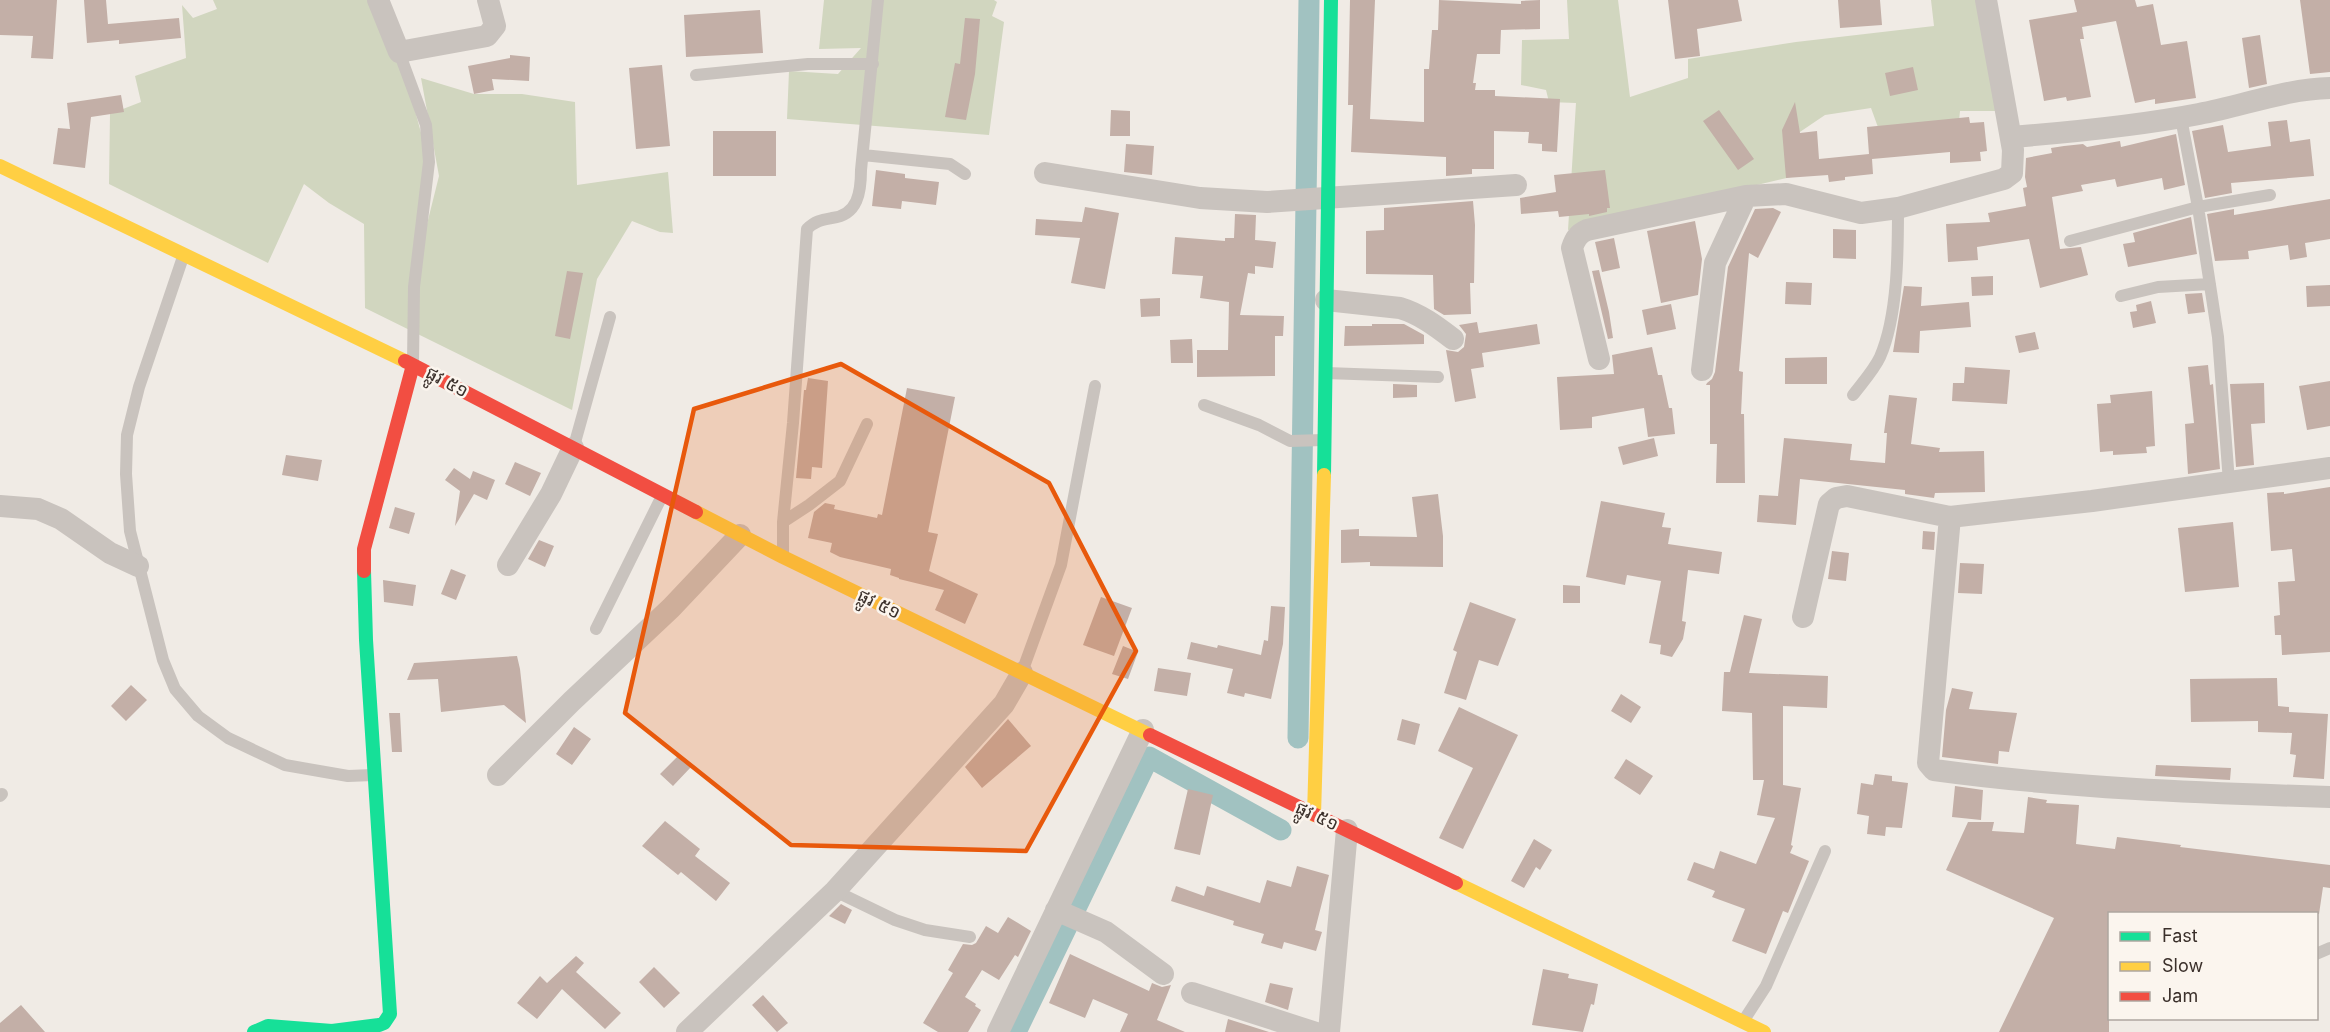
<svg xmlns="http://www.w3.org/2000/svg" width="2330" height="1032" font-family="Inter,'Noto Sans Khmer',sans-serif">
<rect width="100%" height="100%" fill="#f0ebe5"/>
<path fill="#d1d6bf" d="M213,0h155l31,52 30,110 -10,94 20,-80 -18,-98 53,16h48l53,8 2,83 91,-13 5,61 -13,-1 -28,-11 -35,58 -25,131 -207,-102 -1,-84 -35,-21 -25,-19 -36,79 -159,-79 1,-70 31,-12 -6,-26 51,-18 -4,-53 11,13 24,-9z
M824,0h170l3,2 -5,14 12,6 -15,113 -202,-16 2,-48 49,3 23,-26 -42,1z
M1567,0h51l12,97 58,-19v-19l108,-17 138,-16 -3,-26h53l15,111h-39l-2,20 -75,10 -12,-33 -46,7 -31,21 -3,41 -223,53 8,-127 -27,-1 -3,-12 -25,-5 1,-45 47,-1z"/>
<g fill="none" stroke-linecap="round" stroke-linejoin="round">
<path stroke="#a1c2c1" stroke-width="21" d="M1298,738l11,-738
M1016,1032l133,-275 132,73"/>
</g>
<path fill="#c3afa7" d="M0,0h57l-4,59 -22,-1 2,-22 -33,-1z
M84,0h22l2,24 71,-6 2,20 -62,6v-4l-32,3z
M1350,0h25l-5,119 54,3v-53h5l3,-39h6l1,-30 82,4v-3l19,-1v29l-39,1 -1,24h-23l-4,29h3l-1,7h20v6l65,3 -3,53 -15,-1v-7l-14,-1 1,-11 -35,-1v38h-22v5l-26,2v-19l-95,-5 2,-47h-5z
M1668,0h70l4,21 -45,8 3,27 -25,3z
M1838,0h42l2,25 -42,3z
M2074,0h61l2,7 16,-3 8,41 26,-4 9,57 -41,6v-5l-20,4 -19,-82 -34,6 2,12h-4l11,58 -24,4 -1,-4 -22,4 -15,-81 48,-8z
M2300,0h30v72l-20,2z
M760,10l3,43 -77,4 -2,-42z
M965,18l15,1 -5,55 -9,46 -21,-3 10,-54 5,1z
M2260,35l7,49 -18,4 -7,-50z
M510,55l20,2 -1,24 -37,-2 2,11 -20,4 -6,-28 42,-8z
M662,65l8,81 -34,3 -7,-81z
M1913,67l5,23 -28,6 -5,-23z
M121,95l3,17 -33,5 -6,51 -32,-4 5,-36 12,1 -3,-26z
M1795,102l5,31 17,-2 2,28 50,-5 -2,-27 102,-10 1,6 14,-1 3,29 -7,1 1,9 -31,2v-11l-78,7 1,15 -28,3v3l-16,2 -1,-7 -42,3 -4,-48z
M1111,110l19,1v25h-20z
M1719,110l35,49 -16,11 -35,-49z
M2287,120l3,22 20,-3 4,37 -83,7 1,10 -27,5 -13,-67 31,-6 5,27 43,-6 -3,-24z
M713,131h63v45h-63z
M2176,134l9,51 -21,5 -2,-12 -45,9 -2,-8 -34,6 2,6 -31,6 8,52 21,-2 7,28 -48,13 -11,-49 -52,8 1,13 -30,2 -2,-38 44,-2 -2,-9 38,-7 -3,-18 4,-1 -2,-10 1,-19 26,-5 -1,-5 13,-2 19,-2 4,3 33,-6 1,6z
M1126,144l28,2 -2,29 -28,-3z
M876,170l29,4v4l34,4 -3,23 -34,-4 -1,8 -29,-3z
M1605,170l5,38h-3v4l-18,4v-2l-30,3 -1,-6 -37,3 -1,-16 36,-6 -2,-17z
M2330,199v40l-25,4 2,14 -17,3 -2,-15 -40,6 1,8 -34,2 -8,-47 27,-5v6z
M1473,201l2,24 -1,58h-4l1,31 -27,1 -10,-6 -1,-34 -67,-1v-43l18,-1v-22z
M1085,207l34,6 -14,76 -34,-6 9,-45 -45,-3 1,-16 46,3z
M1773,208l8,4 -23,46 -9,-5 -10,118 4,1 -2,42h3l1,69h-29l1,-39h-7v-59h-4l1,-2 5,-4 3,-7 13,-105 27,-58z
M1235,214l21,1 -1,25 21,2 -3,26 -18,-2v8l-7,-1 -8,42 44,1 -1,20h-8v40l-78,1v-27h31l1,-48 -29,-4 3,-22 -31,-2 3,-37 50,4v-3h9z
M2191,217l6,37 -69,13 -5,-23 12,-2 -2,-9z
M1695,221l7,38 -4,36 -37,8 -14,-72z
M1833,229l23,1v29l-23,-1z
M1614,238l6,30 -18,4 -7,-30z
M1599,270l10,42 4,26 -5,1 -16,-68z
M567,271l16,2 -13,66 -15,-3z
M1993,276v19l-21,1 -1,-19z
M1786,282l26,1 -1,22 -26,-1z
M2330,285v21l-23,1 -1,-21z
M1904,286l18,1 -1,19 48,-4 2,25 -51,4 -1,22 -26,-1z
M2202,293l3,19 -17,2 -3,-20z
M1160,298v18l-19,1 -1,-18z
M2151,301l5,22 -23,5 -3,-16 7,-1 -1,-6z
M1671,304l5,25 -29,6 -5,-25z
M1477,322l2,11 58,-9 3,20 -58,9 2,14 -13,2 5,29 -21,4 -9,-52 12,2 6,-5 2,-13 -7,-9z
M1372,324h32l20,11v9l-80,2 1,-20h27z
M2035,332l4,17 -20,4 -4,-17z
M1192,339l1,24h-22l-1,-23z
M1652,347l6,28h4l7,33h3l3,26 -27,3 -4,-29 -52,9v11l-32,2 -3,-53 57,-3 -2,-19z
M1827,357v27h-42v-26z
M2208,365l2,20 3,-1 7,85 -32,5 -3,-50 9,-1 -6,-56z
M1965,367l45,3 -3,34 -55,-3 1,-18h11z
M808,378l20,3 -6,87 -10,-1 -1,12 -15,-1 8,-88h2z
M2330,381v45l-23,4 -8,-44z
M2264,383l1,40 -14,1 3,41 -18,2 -6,-83z
M1393,384l24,1v12l-24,1z
M907,388l48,9 -27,135 10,2 -9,37 49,23 -13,30 -30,-14 9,-20 -45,-11v-1l-9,-3 1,-6 -51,-12 -10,-5 2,-9 -24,-5 6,-26 11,-9 10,2 -1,4 43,9 1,-4 4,1z
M2152,391l3,55 -9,1 1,6 -34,2v-4l-13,1 -3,-48 14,-1 -1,-8z
M1889,395l28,3 -6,46 29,4 -1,4 45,-1 1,41 -50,1 -1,5 -29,-4v-4l-105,-11 -4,46 -39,-3 2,-27 19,1 6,-58 68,6 -2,16 35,3 2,-30h-3z
M1654,438l4,18 -35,9 -5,-18z
M286,455l36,5 -4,21 -36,-6z
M515,462l26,11 -11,23 -25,-12z
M454,468l16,11 3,-8 22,9 -8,20 -13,-6 -19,32 5,-35 -15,-11z
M2330,487v165l-48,3 -1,-20h-6l-1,-19 6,-1 -2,-33 17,-1 -3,-32 -21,2 -4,-58 17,-1v2z
M1438,494l5,42v31l-73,-1v-4l-29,1v-33l18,-1v7l58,1 -5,-40z
M1601,501l64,12 -3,14 9,1 -3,16 54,8 -3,22 -31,-4 -6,51 4,1 -3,17 -11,18 -12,-3 1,-9 -12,-2 12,-62 -34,-6 -2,10 -39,-8z
M395,507l20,6 -6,21 -20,-6z
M2233,522l6,65 -54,5 -7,-64z
M1923,531l12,1 -1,18 -12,-1z
M539,540l15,6 -9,21 -17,-8z
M1832,551l17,2 -3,28 -18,-2z
M1960,563l24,1 -2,30 -24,-1z
M451,569l15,6 -10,25 -15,-6z
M383,580l33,5 -3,21 -29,-4z
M1563,585l17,1v17h-17z
M1101,597l31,11 -18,48 -31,-11z
M1470,602l46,17 -18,47 -19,-6 -13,40 -22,-7 13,-41 -4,-2z
M1271,606l14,1 -2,37 -12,55 -26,-6 -1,4 -17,-4 6,-24 -46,-10 4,-17 26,6 1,-3 43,10 3,-15 4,1z
M1744,615l18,4 -13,54 79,3 -1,32 -44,-2v79l18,3 -10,57 2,1 -3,7 19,8 -21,52 -5,-2 -17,43 -34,-13 13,-32 -33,-12 3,-6 -28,-11 7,-18 20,7 6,-18 36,13 19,-46 -18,-3 7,-35h-11l-1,-67 -30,-2 2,-39h6z
M1123,646l15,6 -10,27 -16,-5z
M517,656l3,13 6,54 -22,-18 -63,7 -3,-33 -31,1 7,-17z
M1158,668l33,5 -4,23 -33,-5z
M2277,678l1,28 11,1v5l39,2 -4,65 -31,-2 3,-22 -6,-1 2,-21 -34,-1v-11l-67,1 -1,-43z
M131,685l16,15 -21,21 -15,-15z
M1952,688l21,4 -4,17 48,4 -8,39 -10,-1 -1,13 -56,-7 4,-47z
M1621,694l20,13 -10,16 -20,-12z
M1459,707l59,28 -55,114 -24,-11 34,-70 -35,-17z
M389,713h11l2,39h-10z
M1008,719l23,27 -49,42 -17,-21z
M1402,719l18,5 -5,21 -18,-5z
M574,727l17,12 -19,26 -16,-11z
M679,755l12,12 -18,19 -13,-12z
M1626,759l27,17 -13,19 -26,-17z
M2156,765l75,3 -1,12 -75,-4z
M1875,774l17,2v5l16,2 -6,45 -16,-1 -1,9 -18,-2 2,-18 -12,-2 4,-31 12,2z
M1955,786l28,4 -2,30 -29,-3z
M1188,789l25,6 -13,60 -26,-6z
M2028,797l19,3 -1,3 33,2 -3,39 39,5 2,-12 64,8 -1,2 150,18v23l-7,-1 -4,27h-210v118h-110l55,-114 -108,-48 22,-48h26l-2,9 32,2z
M665,821l35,28 -5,7 35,27 -14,18 -35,-29 -3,3 -36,-29z
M1534,839l18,11 -12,20 -4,-3 -12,21 -13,-7z
M1297,866l32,9 -14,55 7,2 -6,19 -32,-9 -2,7 -21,-6 3,-9 -31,-9 1,-4 -63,-20 5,-15 28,10 3,-10 53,17 7,-23 24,7z
M841,904l11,6 -7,14 -16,-8z
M1008,917l23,14 -13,26 -3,-2 -16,25 -17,-10 -17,27 11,7 -1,2 6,4 -13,22h-30l-15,-9 30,-50 -5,-3 15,-26 9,1 4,-2 10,-17 12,7z
M1070,954l79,37 3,-8 10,4 9,-2 -14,35 28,12h-65l8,-18 -35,-15 -8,19 -36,-15z
M576,956l8,7 -8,9 45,41 -16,16 -43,-40 -25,30 -20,-16 23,-27 7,7z
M654,967l26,26 -16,15 -25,-26z
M1543,969l26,5 -1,4 30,6 -4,21 -3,-1 -8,28 -51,-7z
M1270,983l23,5 -5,22 -23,-8z
M763,995l25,28 -11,9 -25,-27z
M21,1005l24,27h-45v-9z
M1228,1019l41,13h-44z"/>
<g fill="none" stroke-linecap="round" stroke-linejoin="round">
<path stroke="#c9c3be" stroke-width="12" d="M399,52l27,73 3,37 -15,125 -1,76
M696,75l112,-11h65
M2181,118l17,89 20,130 11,145
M863,155l87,9 15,10
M2070,241l128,-34 72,-12
M183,257l-44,130 -12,48 -1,39 4,57 33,129 12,29 23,27 30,22 57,27 63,11 25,-1
M2121,296l37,-9 52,-3
M1326,373l112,4
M1853,395c9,-12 21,-25 27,-38 18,-41 18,-105 18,-149
M1204,405l55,20 31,16 33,-1
M574,446l36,-129
M783,522l26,-17 31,-24 27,-57
M783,552v-30l10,-99 14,-194c8,-8 14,-9 25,-11 26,-3 29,-26 29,-48l17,-170
M596,629l66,-133
M1022,672l39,-107 34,-179
M0,796l2,-2
M835,891l60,29 30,10 45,7
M2316,954l14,-6
M1744,1020l22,-34 59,-135"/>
<path stroke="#c9c3be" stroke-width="22" d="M378,0l21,52 88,-16 8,-10 -7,-26
M2011,137c63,-5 126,-11 188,-23 44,-8 86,-25 131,-26
M1045,173l155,25 67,4 249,-17
M1326,300l74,8c20,6 36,18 53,31
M1599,359l-27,-111c3,-9 6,-14 15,-18l159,-34 40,-2 75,19 37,-5 106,-29 8,-6 1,-23 -27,-150
M1702,370l13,-107 31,-67
M0,506l38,3 23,10 49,34 28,13
M1950,517l-22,246 6,7c132,18 264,23 396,27
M508,565l43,-71 22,-46
M1803,617l26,-113 7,-6 11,-2 103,21 142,-16 238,-33
M498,775l74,-74 99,-93 69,-73
M1056,910l50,22 57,42
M1192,993l121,39
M687,1032l148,-141 169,-187 18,-31
M998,1032l145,-302
M1329,1032l18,-202"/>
<path stroke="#16e098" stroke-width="14" d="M1324,475l7,-475
M254,1032l14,-6 64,5 47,-6 5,-2 6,-9 -24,-374 -2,-69"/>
<path stroke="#ffcf43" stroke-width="14" d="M0,166l405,195
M696,512l87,45 367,178
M1314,815l10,-340
M1456,883l308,149"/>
<path stroke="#f24e42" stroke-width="14" d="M405,361l291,151
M364,571v-22l49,-184
M1150,735l306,148"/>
</g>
<path fill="#e8590c" fill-opacity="0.2" stroke="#e8590c" stroke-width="4.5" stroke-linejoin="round" d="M841,364l208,119 87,168 -110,200 -235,-6 -166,-132 69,-304z"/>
<g text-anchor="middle" stroke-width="5" stroke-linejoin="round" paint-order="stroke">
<g font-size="18" fill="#3b302b" stroke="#fbf5ee">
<text transform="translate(447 382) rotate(28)" y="6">ផ្លូវ ៥១</text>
<text transform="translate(879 604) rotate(26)" y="6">ផ្លូវ ៥១</text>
<text transform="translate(1317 816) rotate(25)" y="6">ផ្លូវ ៥១</text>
</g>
</g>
<rect x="2108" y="912" width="210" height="108" fill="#fbf5ee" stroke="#aea6a0" stroke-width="1.5"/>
<rect x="2120" y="932" width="30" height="9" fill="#16e098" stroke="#aea6a0" stroke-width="1.5"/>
<text x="2162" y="942" font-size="18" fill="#3b302b">Fast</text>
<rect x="2120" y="962" width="30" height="9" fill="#ffcf43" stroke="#aea6a0" stroke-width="1.5"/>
<text x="2162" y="972" font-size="18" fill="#3b302b">Slow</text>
<rect x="2120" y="992" width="30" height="9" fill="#f24e42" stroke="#aea6a0" stroke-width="1.5"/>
<text x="2162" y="1002" font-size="18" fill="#3b302b">Jam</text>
</svg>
